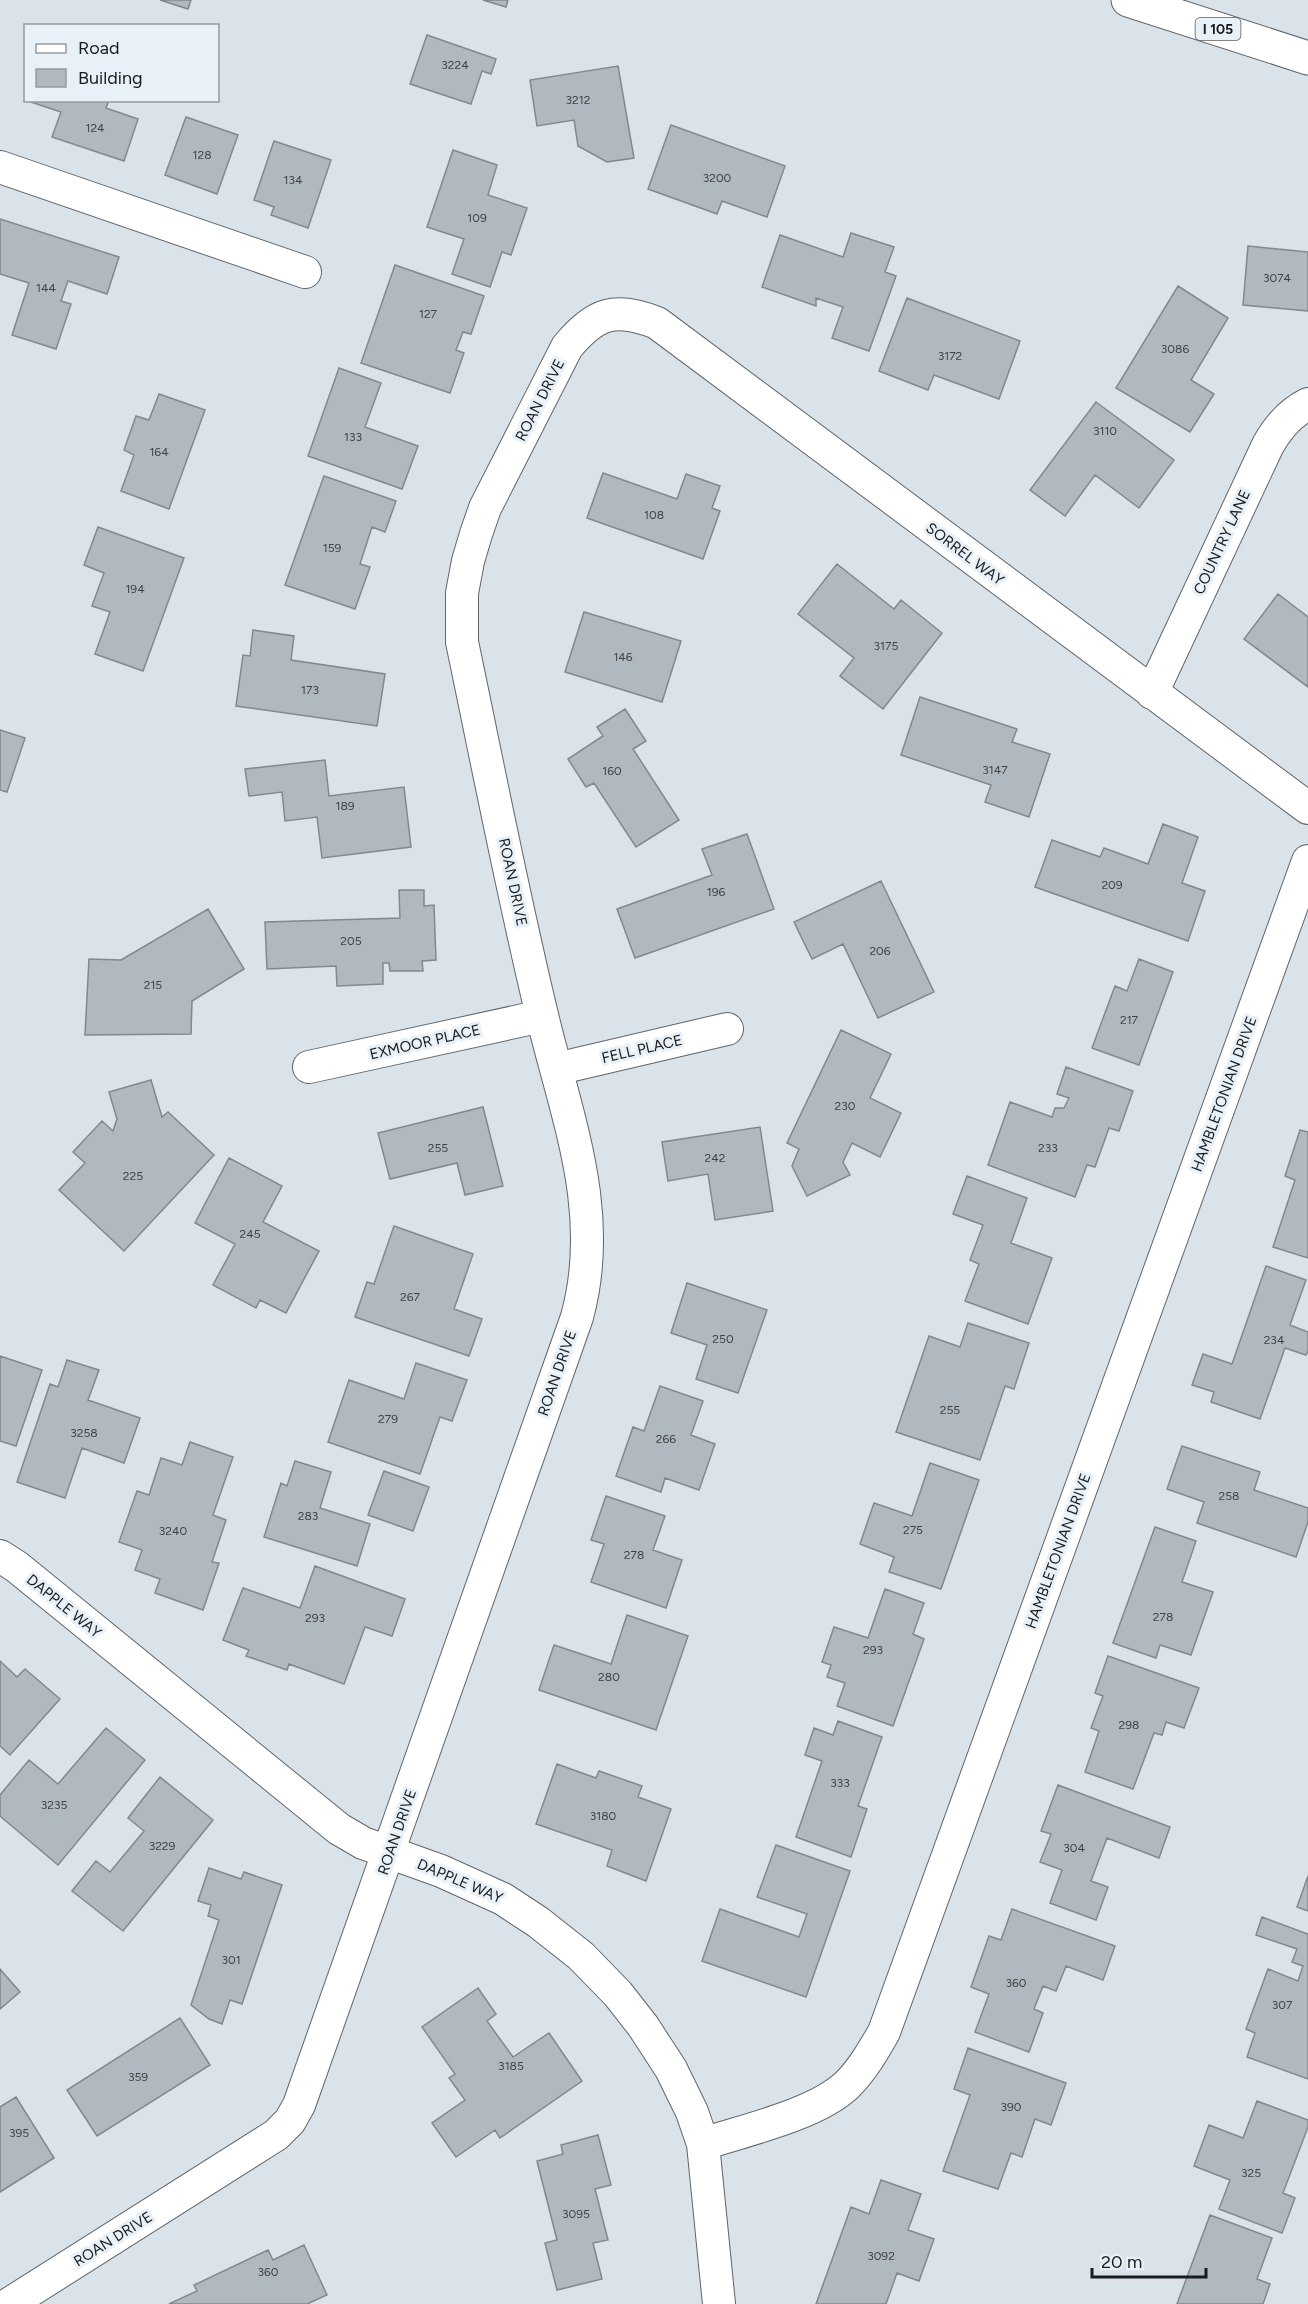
<svg xmlns="http://www.w3.org/2000/svg" width="1308" height="2304" font-family="Figtree,sans-serif">
<rect width="100%" height="100%" fill="#dbe3ea"/>
<path fill="#b1b9c0" stroke="#81888f" stroke-width="1.5" d="M160,0h31l-3,9z
M483,0h25l-2,7z
M427,35l69,24 -5,15 -9,-3 -11,33 -61,-20z
M618,66l16,92 -27,4 -29,-16 -4,-26 -37,6 -7,-46z
M109,100l-3,8 32,11 -14,42 -72,-24 9,-25 -33,-11z
M186,117l52,18 -21,59 -52,-19z
M671,125l114,41 -18,51 -45,-16 -5,13 -69,-25z
M274,141l57,19 -23,68 -37,-13 3,-8 -20,-7z
M453,150l44,15 -9,30 39,13 -16,47 -9,-3 -12,35 -38,-13 12,-35 -37,-12z
M0,219l119,38 -12,37 -39,-13 -7,20 10,3 -15,45 -44,-14 17,-52 -29,-9z
M851,233l43,14 -9,25 11,4 -27,75 -37,-13 11,-31 -27,-9v8l-54,-19 18,-52 63,22z
M1248,246l60,6v59l-65,-6z
M395,265l89,31 -13,38 -8,-2 -7,18 8,3 -14,40 -89,-30z
M1178,286l50,32 -37,62 23,14 -24,38 -74,-44z
M907,298l113,43 -21,58 -65,-24 -6,15 -49,-19z
M339,368l42,15 -16,44 53,19 -16,43 -94,-33z
M159,394l46,16 -36,99 -48,-18 13,-36 -10,-5 12,-34 13,4z
M1096,402l78,58 -35,48 -44,-33 -30,41 -35,-26z
M603,473l74,26 9,-25 34,12 -8,22 8,3 -17,48 -116,-41z
M324,476l72,25 -11,31 -13,-5 -12,37 10,3 -15,42 -70,-24z
M98,527l86,31 -41,113 -48,-17 15,-42 -18,-6 12,-33 -20,-8z
M837,564l57,45 7,-9 41,33 -59,76 -43,-33 14,-18 -56,-44z
M1278,594l30,23v70l-64,-48z
M584,612l97,29 -19,61 -97,-30z
M253,630l41,6 -3,24 94,14 -8,52 -141,-20 7,-51 7,1z
M920,697l97,32 -5,13 38,12 -21,63 -44,-15 6,-17 -90,-30z
M625,709l21,32 -13,8 46,71 -43,27 -42,-64 -8,4 -18,-28 35,-23 -6,-9z
M0,730l25,8 -18,54 -7,-2z
M325,760l4,36 75,-9 7,60 -89,11 -5,-41 -32,4 -3,-29 -33,4 -4,-27z
M1163,824l35,13 -16,46 23,8 -17,50 -153,-54 17,-47 48,17 4,-9 44,16z
M747,834l27,75 -139,49 -18,-49 95,-34 -10,-26z
M881,881l53,111 -56,26 -35,-74 -31,15 -18,-37z
M399,890h25v16l10,-1 2,55 -14,1 1,10h-33l-1,-8h-6v21l-46,2 -1,-20 -69,3 -2,-47 135,-4z
M208,909l36,60 -52,32 -1,33 -106,1 4,-76 32,1z
M1139,959l34,13 -34,93 -47,-17 23,-62 12,5z
M841,1030l50,24 -21,44 31,15 -21,44 -28,-14 -9,19 7,13 -43,21 -15,-30 7,-17 -12,-6z
M1066,1067l67,24 -14,40 -10,-3 -14,39 -8,-2 -12,32 -87,-32 22,-63 42,15 3,-9h9l5,-10 -12,-4z
M151,1080l11,37 6,-5 46,43 -90,96 -65,-61 26,-27 -12,-11 29,-31 11,10 4,-12 -8,-27z
M483,1107l20,79 -38,9 -8,-32 -67,16 -12,-46z
M760,1127l13,84 -58,9 -7,-46 -40,7 -6,-39z
M1300,1130l8,2v126l-35,-11 22,-67 -10,-4z
M229,1158l53,28 -19,36 56,29 -33,62 -26,-13 -4,8 -43,-23 22,-41 -40,-21z
M967,1176l60,22 -16,45 41,15 -24,66 -63,-23 14,-37 -9,-4 13,-35 -30,-11z
M394,1226l79,28 -19,55 28,10 -13,37 -114,-39 12,-35 7,2z
M1266,1266l40,14 -16,45 18,7v19l-2,4 -21,-7 -25,71 -49,-17 3,-10 -22,-7 11,-31 29,10z
M687,1283l80,27 -29,83 -42,-14 11,-34 -36,-12z
M968,1323l61,20 -15,46 -9,-3 -25,74 -84,-28 33,-96 31,11z
M0,1356l42,14 -26,76 -16,-5z
M67,1360l32,10 -11,30 52,18 -16,45 -42,-15 -17,50 -48,-16 33,-98 8,3z
M416,1363l51,17 -15,41 -12,-4 -20,57 -92,-32 21,-62 55,19z
M660,1386l43,15 -12,34 24,9 -16,46 -34,-12 -4,14 -45,-16 17,-49 11,4z
M190,1442l43,15 -20,58 13,5 -14,42 7,1 -16,47 -48,-17 5,-14 -25,-9 7,-20 -23,-8 18,-51 12,4 12,-37 21,7z
M1182,1446l78,26 -6,18 54,18v14l-12,35 -99,-34 7,-21 -37,-13z
M295,1461l36,11 -11,36 50,16 -13,42 -93,-29 17,-54 6,3z
M930,1463l49,17 -38,109 -52,-17 5,-15 -34,-13 14,-41 38,13z
M384,1471l45,16 -16,44 -45,-16z
M606,1496l59,20 -12,34 29,10 -16,48 -75,-26 13,-38 -13,-4z
M1155,1527l41,14 -14,41 31,10 -22,63 -31,-10 -4,13 -43,-15z
M315,1566l90,33 -13,37 -27,-9 -21,57 -55,-20 -2,6 -41,-14 3,-6 -26,-10 20,-52 57,20z
M885,1589l39,14 -11,31 11,5 -31,87 -56,-20 8,-23 -18,-6 4,-12 -9,-3 12,-35 34,11z
M627,1615l61,21 -32,94 -117,-40 15,-45 57,19z
M1108,1656l91,32 -15,40 -18,-6 -4,13 -8,-2 -21,56 -48,-17 14,-41 -8,-3 12,-32 -8,-3z
M0,1661l17,16 8,-8 35,30 -50,56 -10,-9z
M838,1721l44,16 -24,69 9,3 -16,48 -55,-20 26,-76 -17,-6 9,-27 19,7z
M106,1728l39,32 -87,105 -58,-49v-21l29,-35 29,24z
M557,1764l39,14 3,-7 43,15 -4,11 33,12 -25,72 -39,-15 5,-16 -76,-26z
M160,1777l53,43 -90,111 -51,-40 24,-30 14,11 34,-41 -16,-13z
M1058,1785l112,42 -11,31 -52,-20 -16,43 17,6 -12,33 -46,-17 12,-33 -22,-8 11,-28 -10,-3z
M776,1845l74,26 -44,126 -104,-36 18,-52 79,28 8,-23 -50,-17z
M209,1868l32,11 3,-7 38,13 -40,119 -12,-4 -8,24 -13,-5 -18,-14 28,-85 -11,-4 3,-11 -13,-4z
M1308,1876v35l-11,-4z
M1012,1909l103,37 -12,34 -37,-14 -10,25 -13,-5 -9,23 9,4 -14,39 -54,-20 14,-38 -18,-7 18,-51 12,4z
M1262,1917l46,17v145l-61,-22 8,-24 -9,-4 22,-60 30,12 5,-15 -11,-4 5,-13 -41,-14z
M0,1969l20,23 -20,17z
M478,1988l18,26 -9,7 26,36 36,-24 33,48 -82,57 -5,-8 -39,27 -24,-34 33,-23 -16,-22 6,-4 -33,-47z
M180,2018l30,47 -113,71 -30,-46z
M968,2048l98,35 -15,42 -16,-6 -13,38 -11,-4 -13,36 -55,-18 27,-76 -16,-6z
M16,2097l38,61 -54,34v-85z
M1257,2101l51,19v7l-25,66 12,5 -13,35 -63,-24 11,-29 -36,-14 15,-41 34,13z
M598,2135l13,50 -16,4 13,51 -15,3 9,36 -45,11 -12,-47 12,-3 -20,-79 26,-7 -2,-9z
M881,2180l40,14 -13,36 26,9 -15,42 -22,-8 -11,31h-70l35,-97 18,7z
M1210,2215l62,23 -15,41 13,5 -7,20h-86z
M304,2245l23,50 -20,9h-138l28,-13 -3,-6 74,-35 5,10z"/>
<g fill="none" stroke-linecap="round" stroke-linejoin="round">
<g stroke="#5f666c" stroke-width="34">
<path id="minor" d="M0,167l305,105
M1152,693l116,-248c10,-18 22,-32 40,-41
M309,1067l233,-51
M556,1069l171,-40
M0,1556l17,11 322,262 24,14 78,28 62,28 35,23 43,34 37,38 25,32 28,43 21,43 11,32 16,160
M703,2144c42,-14 112,-29 144,-59 16,-16 26,-34 37,-53l424,-1171
M9,2304l267,-169 14,-14 9,-16 278,-788c29,-106 -11,-201 -35,-302 -30,-124 -54,-249 -80,-373v-49l6,-32 8,-27 9,-26 82,-161c28,-34 48,-41 90,-24l651,485"/>
</g>
<g stroke="#5f666c" stroke-width="35">
<path id="motorway" d="M1128,0l180,58"/>
</g>
<use href="#minor" stroke="#fff" stroke-width="32"/>
<use href="#motorway" stroke="#fff" stroke-width="33"/>
</g>
<g text-anchor="middle" stroke-width="6" stroke-linejoin="round" paint-order="stroke">
<g font-size="12" fill="#3f4346">
<text x="455" y="69">3224</text>
<text x="578" y="104">3212</text>
<text x="95" y="132">124</text>
<text x="202" y="159">128</text>
<text x="717" y="182">3200</text>
<text x="293" y="184">134</text>
<text x="477" y="222">109</text>
<text x="1277" y="282">3074</text>
<text x="46" y="292">144</text>
<text x="428" y="318">127</text>
<text x="1175" y="353">3086</text>
<text x="950" y="360">3172</text>
<text x="1105" y="435">3110</text>
<text x="353" y="441">133</text>
<text x="159" y="456">164</text>
<text x="654" y="519">108</text>
<text x="332" y="552">159</text>
<text x="135" y="593">194</text>
<text x="886" y="650">3175</text>
<text x="623" y="661">146</text>
<text x="310" y="694">173</text>
<text x="995" y="774">3147</text>
<text x="612" y="775">160</text>
<text x="345" y="810">189</text>
<text x="1112" y="889">209</text>
<text x="716" y="896">196</text>
<text x="351" y="945">205</text>
<text x="880" y="955">206</text>
<text x="153" y="989">215</text>
<text x="1129" y="1024">217</text>
<text x="845" y="1110">230</text>
<text x="438" y="1152">255</text>
<text x="1048" y="1152">233</text>
<text x="715" y="1162">242</text>
<text x="133" y="1180">225</text>
<text x="250" y="1238">245</text>
<text x="410" y="1301">267</text>
<text x="723" y="1343">250</text>
<text x="1274" y="1344">234</text>
<text x="950" y="1414">255</text>
<text x="388" y="1423">279</text>
<text x="84" y="1437">3258</text>
<text x="666" y="1443">266</text>
<text x="1229" y="1500">258</text>
<text x="308" y="1520">283</text>
<text x="913" y="1534">275</text>
<text x="173" y="1535">3240</text>
<text x="634" y="1559">278</text>
<text x="1163" y="1621">278</text>
<text x="315" y="1622">293</text>
<text x="873" y="1654">293</text>
<text x="609" y="1681">280</text>
<text x="1129" y="1729">298</text>
<text x="840" y="1787">333</text>
<text x="54" y="1809">3235</text>
<text x="603" y="1820">3180</text>
<text x="162" y="1850">3229</text>
<text x="1074" y="1852">304</text>
<text x="231" y="1964">301</text>
<text x="1016" y="1987">360</text>
<text x="1282" y="2009">307</text>
<text x="511" y="2070">3185</text>
<text x="138" y="2081">359</text>
<text x="1011" y="2111">390</text>
<text x="19" y="2137">395</text>
<text x="1251" y="2177">325</text>
<text x="576" y="2218">3095</text>
<text x="881" y="2260">3092</text>
<text x="268" y="2276">360</text>
</g>
<rect fill="#e8f0f8" stroke="#575c5f" stroke-width="1.5" x="1195.5" y="18" width="45" height="22" rx="4.5"/>
<g font-size="14" font-weight="bold" fill="#191c1e">
<text x="1218" y="34">I 105</text>
</g>
<g font-size="15" fill="#191c1e" stroke="#e8f0f8">
<text transform="translate(540 400) rotate(-63)" y="5">ROAN DRIVE</text>
<text transform="translate(1222 542) rotate(-65)" y="5">COUNTRY LANE</text>
<text transform="translate(965 554) rotate(37)" y="5">SORREL WAY</text>
<text transform="translate(513 882) rotate(78)" y="5">ROAN DRIVE</text>
<text transform="translate(425 1042) rotate(-13)" y="5">EXMOOR PLACE</text>
<text transform="translate(642 1049) rotate(-13)" y="5">FELL PLACE</text>
<text transform="translate(1224 1094) rotate(-70)" y="5">HAMBLETONIAN DRIVE</text>
<text transform="translate(557 1373) rotate(-71)" y="5">ROAN DRIVE</text>
<text transform="translate(1058 1551) rotate(-70)" y="5">HAMBLETONIAN DRIVE</text>
<text transform="translate(64 1606) rotate(39)" y="5">DAPPLE WAY</text>
<text transform="translate(397 1832) rotate(-71)" y="5">ROAN DRIVE</text>
<text transform="translate(460 1881) rotate(23)" y="5">DAPPLE WAY</text>
<text transform="translate(113 2239) rotate(-32)" y="5">ROAN DRIVE</text>
</g>
</g>
<rect x="24" y="24" width="195" height="78" fill="#e8f0f8" stroke="#959ba1" stroke-width="1.5"/>
<rect x="36" y="44" width="30" height="9" fill="#ffffff" stroke="#959ba1" stroke-width="1.5"/>
<text x="78" y="54" font-size="18" fill="#191c1e">Road</text>
<rect x="36" y="69" width="30" height="18" fill="#b1b9c0" stroke="#959ba1" stroke-width="1.5"/>
<text x="78" y="84" font-size="18" fill="#191c1e">Building</text>
<path d="M1092 2268v9h114v-9" fill="none" stroke="#191c1e" stroke-width="3"/>
<text x="1101" y="2268" font-size="18" fill="#191c1e" stroke="#e8f0f8" stroke-width="4.5" paint-order="stroke">20 m</text>
</svg>
